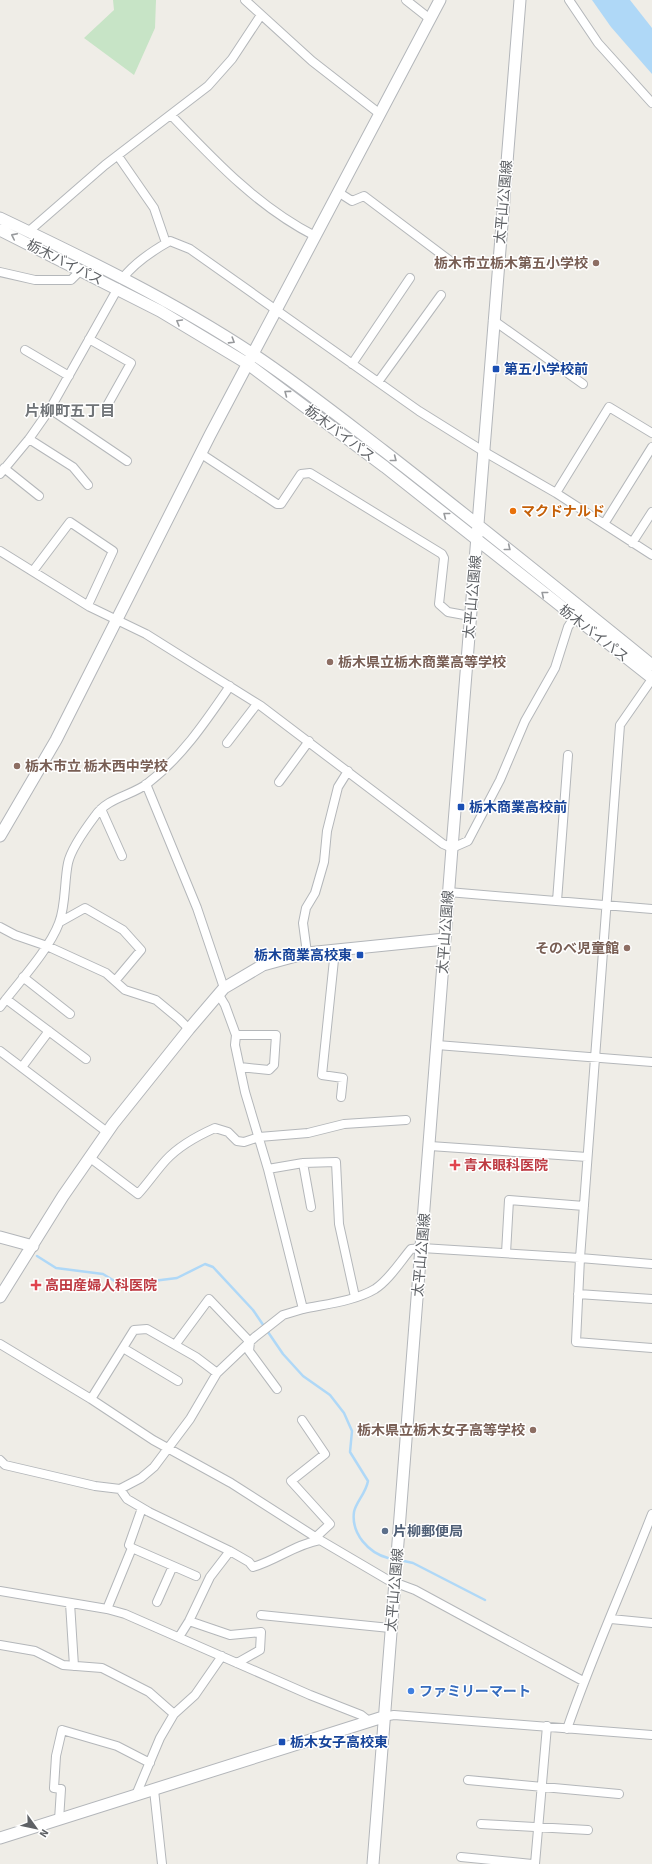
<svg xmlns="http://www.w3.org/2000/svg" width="652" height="1864" font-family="'Source Sans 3','Noto Sans JP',sans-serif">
<rect width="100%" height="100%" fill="#efede7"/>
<path fill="#c7e4c6" d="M113,0h43l-1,28 -21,47 -50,-37 30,-28z"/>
<path fill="#afd8f7" d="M592,0h38l22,28v46l-41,-47z"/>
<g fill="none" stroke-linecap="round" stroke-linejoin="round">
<path stroke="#afd8f7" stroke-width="2.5" d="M37,1256l19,12 47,6 18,11 56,-7 28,-14 8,3 40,43 30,44 20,22 27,19 14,18 8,18 -2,21 18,29c-2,12 -12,21 -14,31 -3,22 15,41 34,46
M404,1561l9,2 72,37"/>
<g stroke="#b4b7ba" stroke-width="10">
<path id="street" d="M245,0l67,61 68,53
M406,0l24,19
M569,0l29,43 54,60
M171,115c44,46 87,92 144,121
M118,156l36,52 12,35
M338,192l14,9 12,-5 85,64
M28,232l77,-67 103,-79 24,-27 29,-44
M0,272l35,8h36l10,-10
M122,279c13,-17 30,-28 48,-38l20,8 229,162 64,40 73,42 96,62
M493,320l90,64
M89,339l42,24 -23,41
M25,350l44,26
M352,364l58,-86
M378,382l63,-87
M50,409l77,52
M29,439l44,28 15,18
M200,453l77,51h4l20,-30 9,-1 132,81 2,4 -5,46 9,8 22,4
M4,468l35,28
M0,474l29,-35 21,-30 68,-121
M556,493l53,-86 43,26
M604,524l48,-77
M632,543l20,-31
M0,551l90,56 56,27 115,72 182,138 9,4 16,-7 32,-61 25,-59 30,-53 13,-41 9,-14
M33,571l37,-49 43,29 -25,54
M652,679l-32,46 -40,533 72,6
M227,743l30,-39
M279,782l30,-41
M146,784l51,124 27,80
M101,809l21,47
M448,892l204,17
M557,901l11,-146
M60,922l25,-14 38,22 18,20 -26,31
M0,927l15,8 32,11 59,27 19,17 31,10 23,19 10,10
M335,950l-13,125 21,3 -2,19
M307,953l-4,-30 3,-15 9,-15 9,-31 3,-31 11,-44 10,-16
M23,977l47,37
M219,995l6,10 11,30 -1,10 10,47 23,77 35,140c23,-5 52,-8 72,-20 14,-9 25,-27 36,-40l11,-1 158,10 -4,84 76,6
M6,999l80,60
M0,1007c18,-24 49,-57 59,-84 7,-18 5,-41 9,-60 3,-14 18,-35 27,-47 13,-19 37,-20 53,-33 34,-26 58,-62 82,-97
M236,1035h40l-2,30 -5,5 -29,-3
M437,1045l215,17
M0,1051l107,81
M22,1067l27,-36
M430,1146l157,11
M89,1157l49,37c10,-11 18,-23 28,-34 13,-14 31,-24 49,-32l13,4 9,9 7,1 15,-5 49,-4 36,-9 62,-4
M303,1163l8,44
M268,1169l35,-6 33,-1 3,62 16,73
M506,1253l3,-53 75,6
M578,1294l74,5
M0,1344l91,55 62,41 78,43 89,57 68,40 27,10 168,91
M175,1345l34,-46 41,43 -1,9 28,38
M123,1348l55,33
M91,1399l43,-69 13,-1 49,28 21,16
M302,1420l23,34 -34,27 39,43 -14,13
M0,1460l5,5 90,21 25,3 21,-11 13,-11 36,-48 27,-46 38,-36 28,-22 20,-6
M120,1489l7,10 22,13 81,39 19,11 4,5c24,-7 43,-23 67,-27
M132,1548l-3,-3 13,-37
M0,1591l107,18 18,5 185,81 51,20 9,7
M157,1602l16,-36
M70,1603l4,63
M107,1609l25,-61 64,28
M261,1615l129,13
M611,1619l41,4
M189,1621l41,14 31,-3 -1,18 -23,13
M179,1637l10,-16 21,-44 20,-26
M0,1645l35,6 28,14 39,3 47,24 25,22
M383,1717l11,-2 258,20
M567,1729c25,-73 57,-143 85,-215
M468,1780l151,14
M154,1790l8,74
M136,1795l24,-57 14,-24 21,-19 27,-39
M59,1820l2,-31 -7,-1 2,-32 6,-26 55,16 33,17
M481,1824l107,6
M461,1857l71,7
M535,1864l12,-138"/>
</g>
<g stroke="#b3b6ba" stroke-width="13">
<path id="secondary" d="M0,218c86,41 173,83 253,136 45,30 88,64 131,97 90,70 179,142 268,214
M0,230l160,81 88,53 137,103 267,211
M0,836l56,-96 154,-305 230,-435
M0,1237l33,9
M0,1297l63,-101 50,-72 76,-95 35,-41 39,-23 44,-12 138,-14
M0,1838l383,-121
M373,1864l79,-1016 68,-848"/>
</g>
<use href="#street" stroke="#fff" stroke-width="8"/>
<use href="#secondary" stroke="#fff" stroke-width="11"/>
</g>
<defs><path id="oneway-chevron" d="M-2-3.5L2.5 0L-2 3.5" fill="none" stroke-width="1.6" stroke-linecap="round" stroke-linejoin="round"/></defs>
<g stroke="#97999c">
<use href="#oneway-chevron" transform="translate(14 236) rotate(-154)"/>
<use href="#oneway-chevron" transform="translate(179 322) rotate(-150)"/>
<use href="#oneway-chevron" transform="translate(232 341) rotate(32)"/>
<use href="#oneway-chevron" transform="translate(287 393) rotate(-143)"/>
<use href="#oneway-chevron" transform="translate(394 459) rotate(38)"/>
<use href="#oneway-chevron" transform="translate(446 515) rotate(-142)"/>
<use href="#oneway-chevron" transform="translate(508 548) rotate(39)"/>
<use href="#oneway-chevron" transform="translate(544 594) rotate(-141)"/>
</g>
<g fill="#8d6e63" stroke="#fff" stroke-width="1.5">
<circle cx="596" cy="263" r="4"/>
<circle cx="330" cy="662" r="4"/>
<circle cx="17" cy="766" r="4"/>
<circle cx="627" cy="948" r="4"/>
<circle cx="533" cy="1430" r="4"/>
</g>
<g fill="#1a4fb4" stroke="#fff" stroke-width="1.5">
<rect x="492" y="365" width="8" height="8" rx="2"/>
<rect x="457" y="803" width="8" height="8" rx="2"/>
<rect x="356" y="951" width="8" height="8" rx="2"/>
<rect x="278" y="1738" width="8" height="8" rx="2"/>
</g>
<circle fill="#e8710a" stroke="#fff" stroke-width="1.5" cx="513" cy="511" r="4"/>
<g fill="#e0444e" stroke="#fff" stroke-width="1.5">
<path d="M453 1159h4v4h4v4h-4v4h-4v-4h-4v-4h4z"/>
<path d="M34 1279h4v4h4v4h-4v4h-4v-4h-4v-4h4z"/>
</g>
<circle fill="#5c6f8a" stroke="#fff" stroke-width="1.5" cx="385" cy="1531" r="4"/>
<circle fill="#3f7fe0" stroke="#fff" stroke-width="1.5" cx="411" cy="1691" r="4"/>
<g text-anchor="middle" stroke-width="3" stroke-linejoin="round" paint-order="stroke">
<g font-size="14" fill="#5f6266" stroke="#fff">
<text transform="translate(503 202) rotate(-85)" y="5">太平山公園線</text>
<text transform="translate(65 262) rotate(27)" y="5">栃木バイパス</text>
<text transform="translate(340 433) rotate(37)" y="5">栃木バイパス</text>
<text transform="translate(472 597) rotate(-85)" y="5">太平山公園線</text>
<text transform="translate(594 633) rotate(38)" y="5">栃木バイパス</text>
<text transform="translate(445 932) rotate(-86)" y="5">太平山公園線</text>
<text transform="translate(421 1255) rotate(-85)" y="5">太平山公園線</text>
<text transform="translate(394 1590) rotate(-85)" y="5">太平山公園線</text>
</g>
<g font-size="14" font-weight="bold" fill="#785e54" stroke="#fff" text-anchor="end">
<text x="588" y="268">栃木市立栃木第五小学校</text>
<text x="338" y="667" text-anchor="start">栃木県立栃木商業高等学校</text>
<text x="25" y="771" text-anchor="start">栃木市立 栃木西中学校</text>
<text x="619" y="953">そのべ児童館</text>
<text x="525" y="1435">栃木県立栃木女子高等学校</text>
</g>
<g font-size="14" font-weight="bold" fill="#164399" stroke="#fff" text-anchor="start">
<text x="504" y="374">第五小学校前</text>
<text x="469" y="812">栃木商業高校前</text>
<text x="352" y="960" text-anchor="end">栃木商業高校東</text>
<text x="290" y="1747">栃木女子高校東</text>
</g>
<g font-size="14" font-weight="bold" fill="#c56008" stroke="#fff" text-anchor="start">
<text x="521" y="516">マクドナルド</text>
</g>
<g font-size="14" font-weight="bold" fill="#be3a42" stroke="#fff" text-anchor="start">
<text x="464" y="1170">青木眼科医院</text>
<text x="45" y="1290">高田産婦人科医院</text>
</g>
<g font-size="14" font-weight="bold" fill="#4e5e75" stroke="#fff" text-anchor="start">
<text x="393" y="1536">片柳郵便局</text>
</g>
<g font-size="14" font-weight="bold" fill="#366cbe" stroke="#fff" text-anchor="start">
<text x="419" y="1696">ファミリーマート</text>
</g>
<g font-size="15" font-weight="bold" fill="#707478" stroke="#fff">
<text x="70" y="416">片柳町五丁目</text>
</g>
</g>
<g transform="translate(36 1828) rotate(123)" stroke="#ffffff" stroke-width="3" paint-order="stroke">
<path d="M0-3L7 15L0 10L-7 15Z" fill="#5f6266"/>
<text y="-6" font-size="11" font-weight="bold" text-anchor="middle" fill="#5f6266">N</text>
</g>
</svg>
